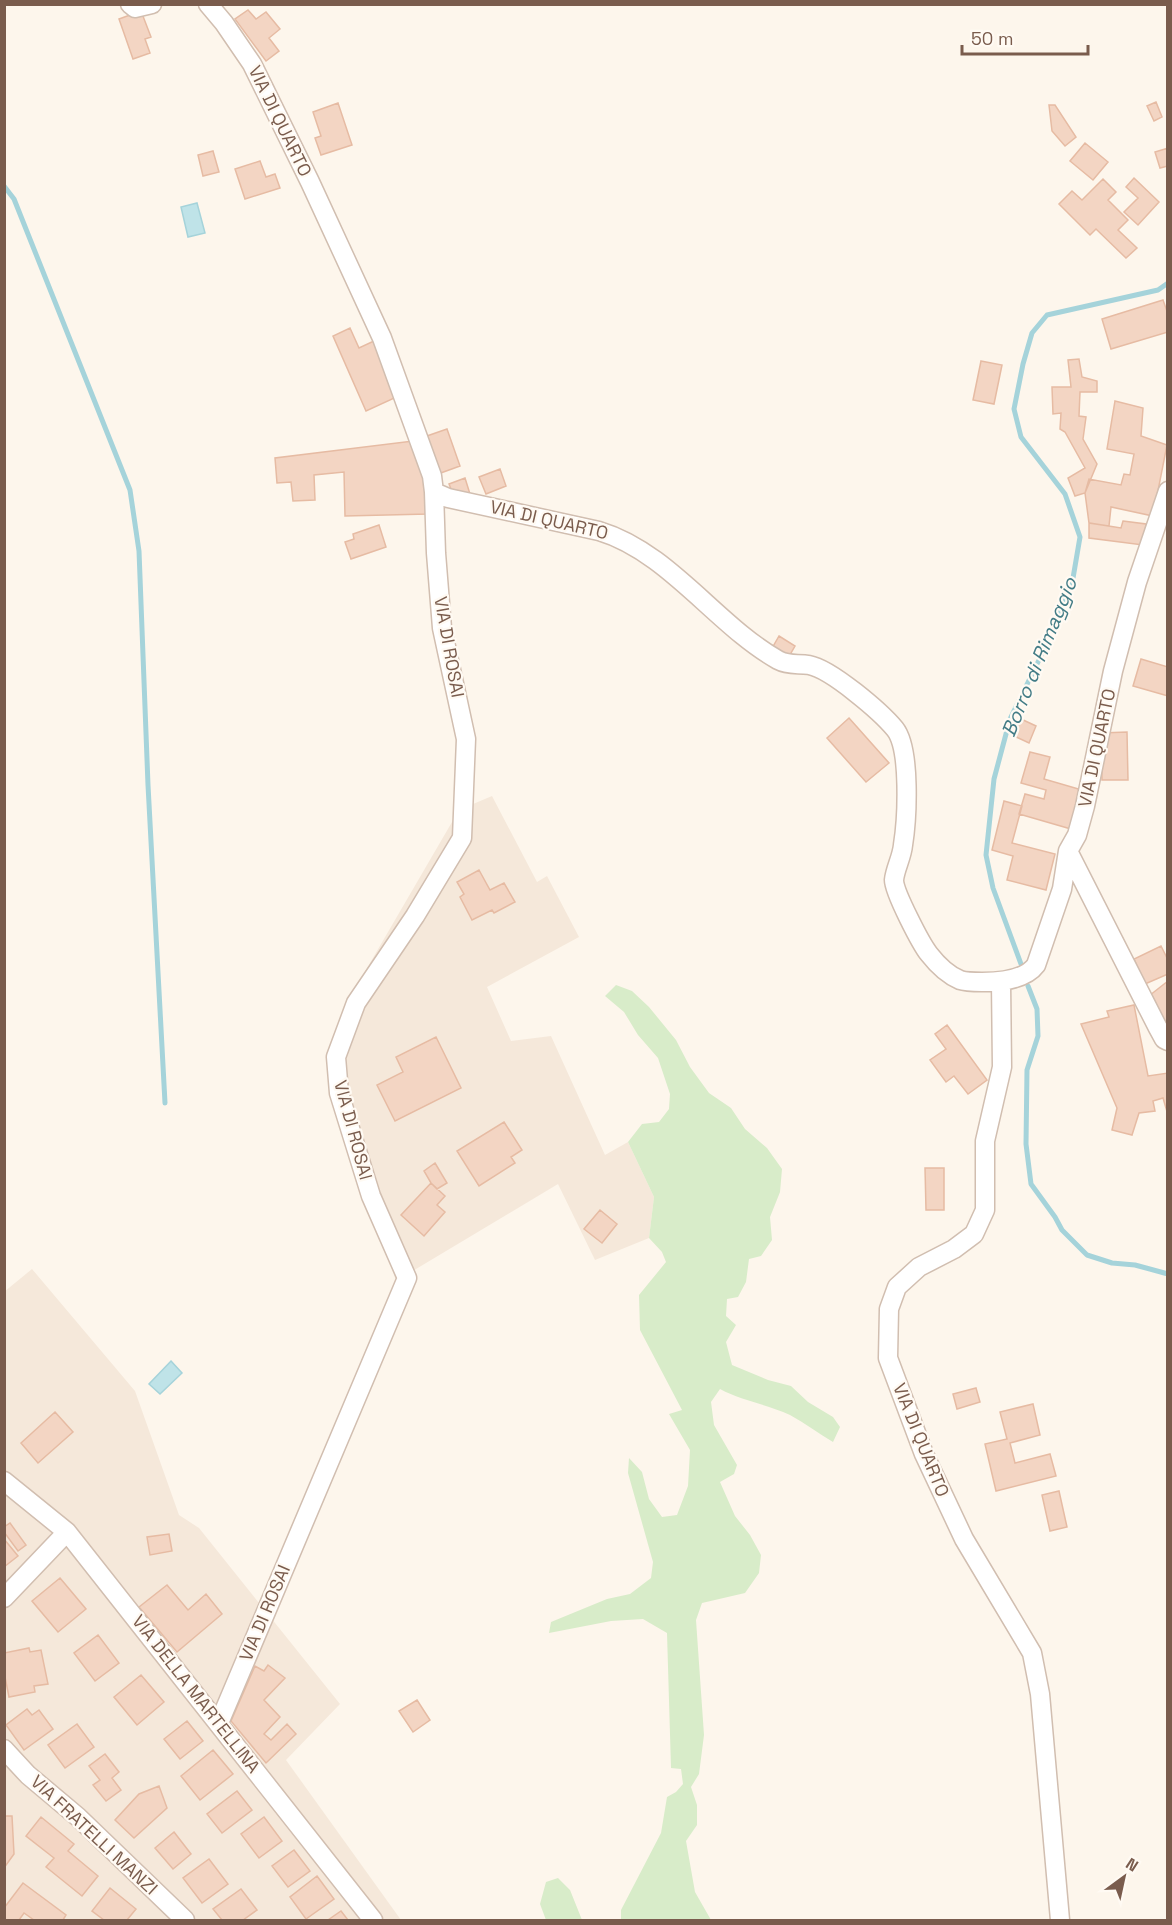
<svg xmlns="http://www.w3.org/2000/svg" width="1172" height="1925" font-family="'Space Grotesk',sans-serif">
<rect width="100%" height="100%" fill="#fdf6ec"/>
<path fill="#f5e8da" d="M492,796l45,86 10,-6 32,61 -92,50 24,54 40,-5 54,119 23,-13 26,55 -5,41 -54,22 -37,-76 -162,97 -64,-199 24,-95 103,-177z
M32,1269l103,122 44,124 20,13 141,176 -54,56 115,160h-396l-1,-628z"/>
<path fill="#d8ecc9" d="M616,985l16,6 17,16 27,33 14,27 19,26 22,15 14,21 22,19 15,21 -2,23 -10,25 2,23 -11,16 -12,3 -3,23 -8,15 -11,2 -1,17 10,9 -10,17 6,23 36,15 23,6 17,16 25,15 7,10 -7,15c-14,-8 -28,-19 -43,-27 -23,-11 -48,-14 -70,-26l-9,13 3,23 23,40 -3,9 -14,8 15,34 15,19 11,20 -2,18 -14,20 -43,10 -6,17 8,115 -5,39 -8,13 6,18v20l-11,16 9,51 16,28h-90v-10l40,-77 6,-36 9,-5 7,-8 -2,-15 -10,-1 -4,-135 -24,-14 -32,2 -62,12 2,-11 56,-23 23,-5 21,-16 2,-16 -25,-89 1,-15 13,14 7,27 13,18 15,-2 11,-29 2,-36 -21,-36 13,-4 -42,-80 -1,-35 27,-33 -4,-10 -13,-14 5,-41 -26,-55 14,-18 17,-2 10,-13 1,-15 -12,-36 -20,-23 -14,-23 -19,-16z
M558,1878l12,12 12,30h-36l-6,-16 6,-22z"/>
<path fill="#bfe3e8" stroke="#a5d3da" stroke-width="1.5" d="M197,203l8,30 -17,4 -7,-30z
M171,1361l11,12 -22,21 -11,-10z"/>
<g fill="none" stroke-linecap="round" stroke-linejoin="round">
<path stroke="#a5d3da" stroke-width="5" d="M4,186l10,13 116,291 9,61 9,234 17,318
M1021,964l-28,-76 -7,-33 8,-76 16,-60 29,-59 33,-76 8,-47 -15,-43 -44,-57 -7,-28 9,-45 9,-31 15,-18 111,-25 10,-7
M1028,986l9,23 1,27 -11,34 -1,74 5,40 24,33 7,13 25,25 25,8 23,2 33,9"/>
</g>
<path fill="#f3d5c3" stroke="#e6bba3" stroke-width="1.5" d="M248,10l8,9 10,-7 14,17 -11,9 10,13 -13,10 -31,-42z
M141,11l10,26 -6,2 5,14 -17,6 -14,-40z
M1156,102l6,15 -8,4 -7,-15z
M338,103l14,42 -31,10 -6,-17 6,-2 -8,-24z
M1049,105h6l21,32 -11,9 -13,-15z
M1085,143l23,19 -15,18 -23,-19z
M1168,148v18l-8,2 -5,-16z
M213,151l6,21 -16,4 -5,-21z
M260,161l6,16 9,-3 5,14 -35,11 -10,-30z
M1134,178l25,24 -21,23 -14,-13 14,-14 -12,-11z
M1103,179l13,13 -8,8 20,20 -10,10 19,18 -11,10 -30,-29 -6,6 -31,-31 13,-13 10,9z
M1163,300l5,14v18l-57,17 -9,-30z
M350,328l9,20 17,-8 25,55 -35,16 -33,-75z
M1079,359l3,18 15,4v11h-17l-1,24 7,1 -3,22 14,25 -12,29 -10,3 -7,-18 17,-10 -20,-36 -5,-3 1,-16 -8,1 -1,-27h19l-3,-27z
M981,361l21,4 -8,39 -21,-4z
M1115,401l28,7 -2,28 26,9 -14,71 -42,-9 -2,19 -20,-3 -4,-30 4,-14 32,6 3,-11 6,1 4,-21 -27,-5z
M447,429l13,37 -22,8 -14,-37z
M413,441l11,28 4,45 -83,2 -1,-44 -30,3 1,25 -22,1 -2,-19 -14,1 -2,-25z
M500,469l6,17 -20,8 -7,-17z
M465,478l5,16h-11l-8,-5 -2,-5z
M1123,521l23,3 -3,21 -54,-7v-15l32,5z
M379,525l7,22 -35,12 -6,-17 9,-3 -1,-5z
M779,636l16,10 -8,14 -16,-10z
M1141,659l27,8v29l-35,-10z
M849,718l40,45 -23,19 -39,-44z
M1021,719l15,7 -7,17 -15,-7z
M1127,732l1,48h-26l-1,-47z
M1030,752l20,5 -6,22 38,11 -11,39 -52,-15 6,-20 19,5 2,-9 -25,-7z
M1004,801l18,5 -10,37 43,11 -9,36 -39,-10 6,-24 -21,-6z
M479,870l11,20 14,-7 11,19 -21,11 -2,-3 -20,10 -12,-23 4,-3 -7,-12z
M1161,946l7,14v14l-23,10 -11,-25z
M1168,981v43l-2,1 -21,-26z
M1134,1005l14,71 20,-3v42l-5,-17 -10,3 2,10 -16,2 -7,22 -20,-5 5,-22 -36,-84 28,-7 -2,-6z
M947,1025l40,55 -19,14 -14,-18 -8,6 -16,-22 16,-11 -11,-15z
M436,1037l25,51 -66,33 -18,-36 26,-13 -7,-15z
M504,1122l18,28 -11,7 4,6 -36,23 -22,-35z
M435,1163l12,20 -10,6 -6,-6 -7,-12z
M925,1168h19v42h-18z
M431,1183l14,13 -8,9 8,7 -21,24 -23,-21z
M600,1210l17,14 -15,19 -18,-14z
M976,1388l4,14 -23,7 -4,-15z
M1033,1404l7,31 -30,8 5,20 35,-9 6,22 -60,15 -11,-47 22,-5 -7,-27z
M55,1412l18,20 -35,31 -17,-20z
M1059,1491l8,36 -17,4 -8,-36z
M10,1523l16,22 -8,6 -14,-19v-5z
M169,1534l3,17 -22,4 -3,-18z
M4,1539l14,17 -14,11z
M60,1578l26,31 -28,23 -26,-31z
M167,1585l21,25 18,-16 16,20 -45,38 -38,-45z
M98,1635l21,28 -24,18 -21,-28z
M29,1648l1,4 11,-2 7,34 -14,2 1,6 -26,5 -5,-25v-19z
M268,1665l17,13 -21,22 16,17 -16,17 7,6 16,-16 9,10 -30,29 -35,-42 24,-55 9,5z
M141,1675l23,27 -27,23 -23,-28z
M417,1700l13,20 -17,12 -14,-21z
M27,1709l5,6 7,-5 14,19 -29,21 -18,-25z
M187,1721l16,20 -23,18 -16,-20z
M77,1724l17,23 -29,21 -17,-23z
M213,1750l20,24 -33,26 -19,-24z
M105,1754l14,18 -7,6 9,12 -15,11 -13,-16 7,-5 -11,-14z
M159,1786l8,22 -33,30 -19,-18 24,-26z
M237,1791l15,19 -30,23 -15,-19z
M4,1816h8l2,38 -10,14z
M41,1817l33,27 -6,7 30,25 -16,20 -36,-29 8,-9 -28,-22z
M264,1817l18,24 -23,17 -18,-24z
M174,1832l17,22 -18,15 -18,-21z
M294,1850l16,21 -22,16 -16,-21z
M209,1859l19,25 -26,19 -19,-25z
M317,1876l17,23 -28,20 -16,-22z
M23,1883l43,32 -3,5h-29l-10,-7 -5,7h-15v-12z
M110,1888l26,21 -9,11h-23l-12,-9z
M241,1889l16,21 -14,10h-21l-9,-11z
M341,1911l7,9h-20z"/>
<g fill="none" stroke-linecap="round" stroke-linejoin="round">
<g stroke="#d1beb0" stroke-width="21">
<path id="minor" d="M130,4l5,4 17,-4
M208,4l16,19 28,41 58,118 72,156 50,138 2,16 14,6 151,33c70,21 117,94 179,129 11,6 20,3 31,5 22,4 72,47 86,64 16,20 12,91 8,116 -1,12 -8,24 -9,35 0,12 27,64 35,74 7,9 19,21 31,26 6,2 16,2 22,2 18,0 43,-2 54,-17l26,-76 6,-38 9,-16 8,-29 28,-135 24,-89 31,-91
M1068,851l90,177 6,11 4,2
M1001,982l1,85 -17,74v69l-11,24 -20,15 -35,18 -22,20 -8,22 -1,49 36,96 40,85 68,114 8,41 20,226
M4,1481l63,51 306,388
M4,1598l63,-66
M219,1723l188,-445 -36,-82 -32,-103 -3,-36 20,-54 59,-87 47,-78 4,-99 -24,-111 -6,-75 -2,-61
M4,1749l24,26 50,42 107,103"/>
</g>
<use href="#minor" stroke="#fff" stroke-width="18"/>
</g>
<g text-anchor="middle" stroke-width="4.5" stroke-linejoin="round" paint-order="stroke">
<g font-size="18" fill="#7a5c4d" stroke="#fffaf3">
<text transform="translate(280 121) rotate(64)" y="6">VIA DI QUARTO</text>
<text transform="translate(549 520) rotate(13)" y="6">VIA DI QUARTO</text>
<text transform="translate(449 647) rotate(80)" y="6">VIA DI ROSAI</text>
<text transform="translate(1097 748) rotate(-78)" y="6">VIA DI QUARTO</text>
<text transform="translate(353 1130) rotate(75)" y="6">VIA DI ROSAI</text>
<text transform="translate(921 1440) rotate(68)" y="6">VIA DI QUARTO</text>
<text transform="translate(265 1613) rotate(-67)" y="6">VIA DI ROSAI</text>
<text transform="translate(196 1694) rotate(52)" y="6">VIA DELLA MARTELLINA</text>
<text transform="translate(94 1835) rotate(43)" y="6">VIA FRATELLI MANZI</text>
</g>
<g font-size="20" font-style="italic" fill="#437c86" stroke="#fffaf3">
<text transform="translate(1039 657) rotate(-68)" y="7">Borro di Rimaggio</text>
</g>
</g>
<rect width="1172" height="1925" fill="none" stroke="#7a5c4d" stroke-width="12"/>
<g transform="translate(1124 1877) rotate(33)" stroke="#fffaf3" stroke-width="4.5" paint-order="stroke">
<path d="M0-4.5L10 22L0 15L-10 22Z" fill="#7a5c4d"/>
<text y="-9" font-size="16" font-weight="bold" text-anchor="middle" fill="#7a5c4d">N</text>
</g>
<path d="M962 45v9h126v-9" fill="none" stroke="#7a5c4d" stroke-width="3"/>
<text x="971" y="45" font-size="18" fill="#7a5c4d" stroke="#fffaf3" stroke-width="4.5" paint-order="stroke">50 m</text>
</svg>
